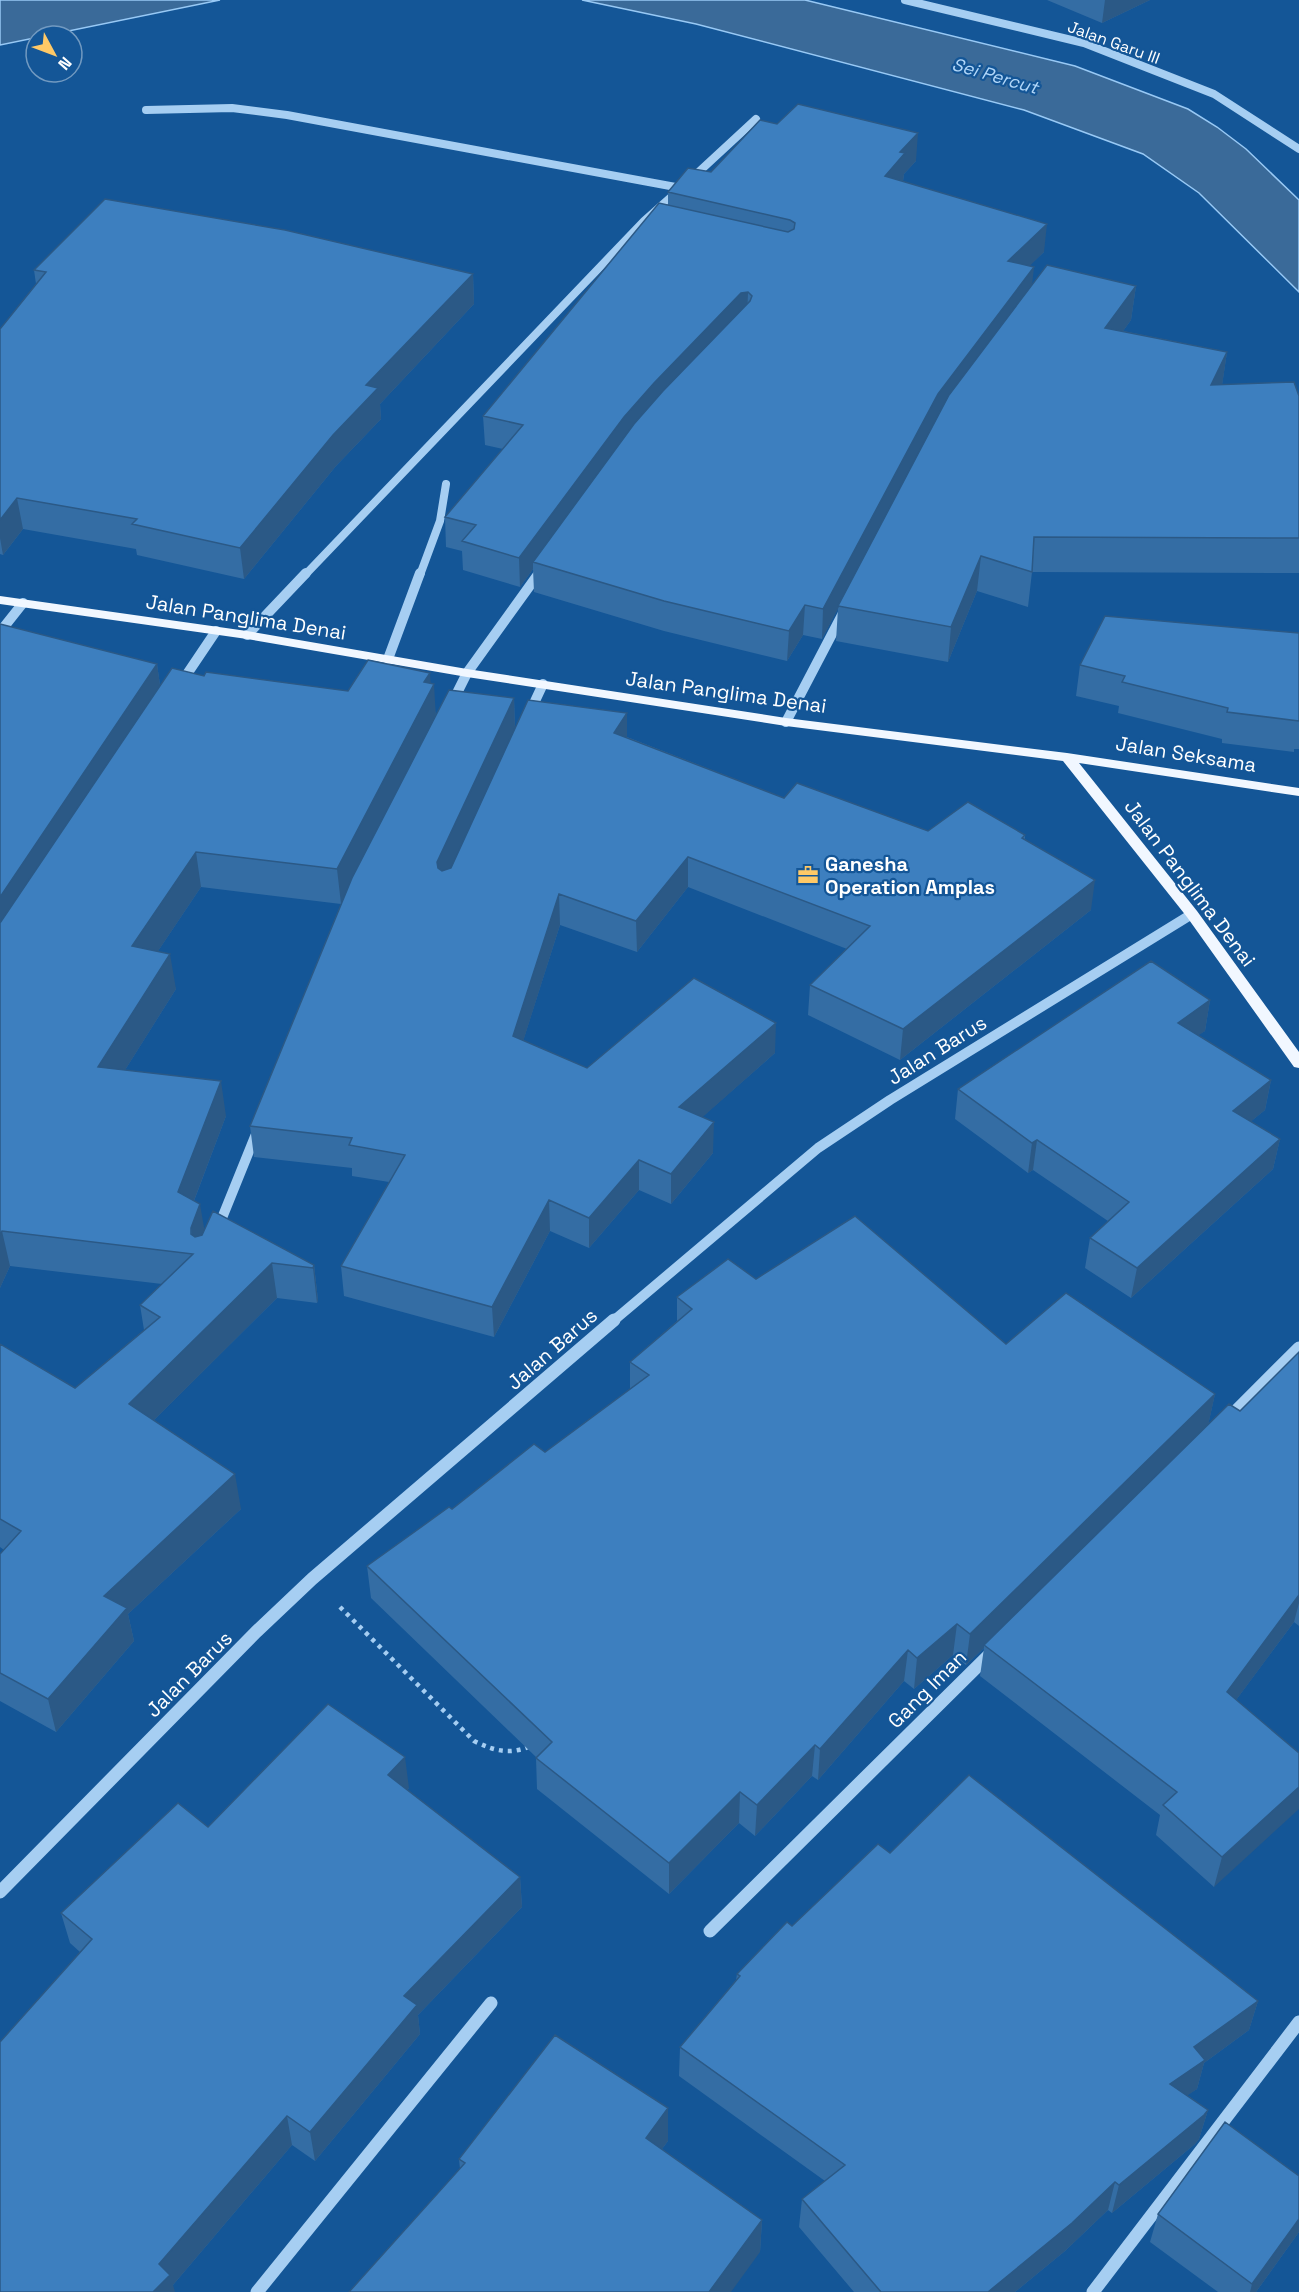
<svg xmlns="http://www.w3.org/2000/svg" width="1299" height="2292" font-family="'Space Grotesk',sans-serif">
<rect width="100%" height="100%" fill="#145697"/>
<path fill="#3a6a99" stroke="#98c9f5" stroke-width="1.5" d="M0,0h220l-220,45z
M582,0h223l270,66 113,43 29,18 29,22 53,51v92l-100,-99 -56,-39 -119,-44 -328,-86z"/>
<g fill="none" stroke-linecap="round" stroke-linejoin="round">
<path stroke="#a6cef2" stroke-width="4.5" stroke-dasharray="4 5" stroke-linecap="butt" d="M340,1607l134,134c21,10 35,14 57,5"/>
<path stroke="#a6cef2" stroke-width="8" d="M905,0l179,43 130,51 85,55
M146,110l86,-2 55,7 394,73
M690,180l66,-61
M305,575l339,-354 35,-31
M420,575l20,-54 6,-37
M538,575l4,-6"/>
<path stroke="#a6cef2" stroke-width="10" d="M0,632l23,-29
M247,635l59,-62
M388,659l32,-86
M181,683l35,-52
M452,703l15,-30 72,-100
M529,714l14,-30
M786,722l57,-109
M218,1228l40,-99
M612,1322l206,-174 72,-48 302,-186"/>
<path stroke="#a6cef2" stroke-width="13" d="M1229,1418l70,-70
M0,1892l256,-260 56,-53 302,-259
M710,1931l282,-279
M257,2292l234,-289
M1093,2292l206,-270"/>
<path fill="#f1f7ff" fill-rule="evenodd" d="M0,596l247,35 220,38 319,49 281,35 232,35v8l-220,-33 118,148 102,141v16l-5,-1 -107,-150 -124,-156 -277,-35 -319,-49 -220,-38 -247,-35z"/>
</g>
<path fill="#346da4" d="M1047,0h103l-48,23z
M916,161l-12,13 -1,7 141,71 -15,14 3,19 104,1 -5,34 -8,11 104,21 -5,33 77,11v177l-267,-1 -4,35 -51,-16 -29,71 -112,-21 2,-33 -16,31 -19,-4 -16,26 -123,-30 -130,-39 -1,-23 -13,18 -57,-17 -1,-19 -16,-4 -1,-30 58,-68 -18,-4 -2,-29 185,-212v-12l43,-20z
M34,270l439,4 1,30 -94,100 1,15 -45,47 -92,113 -107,-24 -1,-6 -113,-20 -20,26 -3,-1v-225l36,-45z
M0,624l157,40 3,21 44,-9 144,15 82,-8 6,33 78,-18 1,30 -46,101 158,-92 157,61 144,33 97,4v4l66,71 -191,150 -92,-45 2,-30 37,-36 -159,-62 -51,65 -77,-27 -37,116 64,27 188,-15 -73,64 11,36 -42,51 -32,-14 -50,58 -39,-17 -56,106 -150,-41 -3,-30 48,-84 -37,-6v-8l-98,-11 -4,-31 91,-222 -140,-17 -43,64 18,38 -51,81 101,46 -32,85 10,29 110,35 4,35 -1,3 -40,-5 -123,122 87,89 -113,105 6,27 -78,91 -56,-31v-147l4,-4 -4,-3v-203l75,44 69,-58 -4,-25 22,-21 -152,-18 -10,22z
M1299,633v116h-5v3l-72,-9v-4l-104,-26 1,-7 -43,-10 4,-31z
M1210,1000l-5,31 -7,4 73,45 -6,30 -15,12 30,17 -7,30 -142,129 -46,-30 5,-30 18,-17 -75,-51 -5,3 -73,-54 3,-30z
M756,1279l250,65 209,50 -7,31 32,-14 59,-59v274l-5,-4 -58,78 63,53 -85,134 -58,-52 4,-20 -180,-139 4,-28 -18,17 -13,-10 -39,34 -10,-8 -86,99 -6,-4 -57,60 -16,-13 -70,71 -132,-105 -1,-31v-1l-165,-159 -4,-32 85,-57 93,-57 85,-63v-27l47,-41v-24z
M409,1788l-2,2 113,87 2,30 -104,108 2,19 -105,127 -23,-16 -119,140 -173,7 80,-340 -10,-9 -9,-30 147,-86z
M890,1853l368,148 -9,29 -45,33 -7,26 -10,6 21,15 -9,29 -4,5 -83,69 -4,-3 -43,41 -50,41h-161l-55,-65 3,-28 23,-18 -146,-105 1,-29 56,-67 1,-6 55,-48z
M668,2108v33l-6,8 100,71 -2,32 -300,-83 -1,-10z
M1158,2214l141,18 -43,60h-38l-68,-50z"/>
<path fill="#2b5986" d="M1105,0h45l-48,23z
M918,133l-2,28 -12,13 -1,7 -18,-5 15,-24z
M1047,224l-3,28 -39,38 3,-29z
M1034,267l-3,29 -95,127 -114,216 1,-30 115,-215z
M473,274l1,30 -94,100 1,15 -45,47 -92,113 -4,-31 126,-163z
M1136,286l-5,34 -30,42 4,-34z
M748,292l-1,28 -214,242v7l-13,18 -1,-29 105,-141 30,-34 87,-90z
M1227,352l-5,34 -11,-1z
M17,498l6,31 -20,26 -3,-17v-18z
M981,556l-4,35 -29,71 3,-35z
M805,605l-2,30 -16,26 2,-30z
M157,664l5,35 -162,244v-46z
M430,673l1,16 3,-5 2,34 -95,186 -4,-35 87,-187z
M514,698l1,30 -75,164 -3,-30z
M627,713v30l-13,-10z
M196,852l5,35 -63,94 -6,-35z
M688,857v30l-51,65 -1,-31z
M1095,880l-4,30 -191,150 3,-31z
M559,894l1,31 -45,142 -2,-31z
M170,954l6,35 -71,113 -7,-35z
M1210,1000l-5,31 -33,22 6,-30z
M776,1023l-1,30 -96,85v-31z
M1271,1080l-6,30 -38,31 6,-30z
M221,1081l5,35 -42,111 -6,-35z
M714,1122l-1,31 -42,51v-30z
M1280,1139l-7,30 -142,129 6,-30z
M1037,1140l-4,30 -5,3 4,-30z
M639,1160v30l-50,58v-30z
M549,1200l1,31 -56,106 -2,-30z
M200,1204l6,35 -10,23 -5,-34z
M2,1231l8,35 -10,22v-53z
M272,1263l5,35 -141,140 -7,-34z
M314,1265l4,35 -1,3 -4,-35z
M1215,1394l-7,32 -224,219v3l-18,17 4,-31z
M235,1474l6,35 -113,105 6,27 -78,91 -8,-33 56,-103z
M1299,1595v8l-5,19 -75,101 8,-31z
M957,1624l-4,31 -39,34 3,-31z
M908,1650l-4,31 -86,99 2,-31z
M815,1745l-3,31 -57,60 2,-31z
M405,1757l4,31 -18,18 -3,-31z
M1299,1787v22l-85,78 8,-30z
M740,1792l-1,31 -70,71v-31z
M520,1877l2,30 -104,108 2,19 -105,127 -5,-29 94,-136z
M1258,2001l-9,29 -45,33 -7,26 -34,23 7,-28 24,-37z
M668,2108v33l-22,29v-32z
M1208,2110l-9,29 -4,5 -83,69 7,-28z
M287,2116l5,29 -119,140 2,7h-22l6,-28z
M1115,2182l-7,28 -43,41 -50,41h-27z
M1299,2219v13l-43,60h-6l2,-8z
M762,2220l-2,32 -29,40h-22z"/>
<path fill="#3d7fbf" stroke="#2b5986" stroke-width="1.5" d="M798,104l120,29 -18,19 5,1 -20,23 162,48 -39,37 26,6 -96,127 -115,215 -18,-4 -16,26 -125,-30 -131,-39 101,-138 29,-33 87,-90 2,-5 -4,-4 -7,1 -87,90 -30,34 -105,141 -57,-17 14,-16 -31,-8 78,-92 -40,-9 176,-213 129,29 6,-3 1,-6 -5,-3 -122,-28 20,-24 23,4 49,-52 17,4z
M105,199l180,31 188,44 -107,111 12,3 -45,47 -93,113 -108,-24 5,-5 -120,-21 -17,22v-191l46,-57 -12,-2z
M1047,265l89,21 -31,42 122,24 -16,33 83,-3 5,14v142l-265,-1 -2,35 -51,-16 -30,71 -113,-21 111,-211z
M1105,616l194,17v88l-72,-9 1,-4 -106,-26 3,-6 -45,-11z
M0,624l157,40 -157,233z
M368,660l62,13 -6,9 10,2 -97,185 -141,-17 -64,94 38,8 -72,113 123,14 -43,111 22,12 -9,24v6l4,3 7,-2 11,-24 101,54 -1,3 -41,-5 -143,141 106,70 -131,122 23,12 -79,91 -48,-26v-119l21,-23 -21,-12v-175l75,44 85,-71 -20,-12 53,-51 -191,-23 -2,4v-312l172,-255 32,8 2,-4 142,19z
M449,690l65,8 -77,164 1,6 4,3 9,-3 77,-168 99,13 -13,20 170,65 13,-15 131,48 40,-29 57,33 -3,3 73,42 -192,149 -93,-44 60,-59 -182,-69 -52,64 -77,-27 -46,142 74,32 107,-90 82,45 -97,84 35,15 -43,52 -32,-14 -50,58 -40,-18 -57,107 -151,-41 64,-111 -56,-10 3,-7 -102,-12 102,-248z
M1151,961l59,39 -32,23 93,57 -38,31 47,28 -143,129 -47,-30 39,-36 -92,-62 -5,3 -74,-54z
M855,1216l151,128 60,-51 149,101 -245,240 -13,-10 -40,34 -9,-8 -88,99 -5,-4 -58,60 -17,-13 -71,71 -133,-105 16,-16 -185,-176 82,-59 3,2 82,-65 11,8 104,-77 -19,-13 62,-53 -15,-12 51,-38 28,20z
M1299,1352v243l-72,97 72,61v34l-77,70 -59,-52 14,-13 -193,-147 245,-241 11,7z
M328,1704l77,53 -17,18 132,102 -116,119 13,9 -107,127 -23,-16 -128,148 11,11 -17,17h-153v-250l92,-103 -31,-26 117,-110 30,24z
M969,1775l289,226 -64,46 11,13 -35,24 38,26 -4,5 -85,70 -4,-3 -43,41 -84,69h-107l-79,-93 43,-34 -165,-118 60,-71 -3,-2 50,-52 5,4 86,-82 12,9z
M555,2035l113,73 -22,30 116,82 -53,72h-360l116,-129 -6,-4z
M1225,2122l74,54v43l-47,65 -94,-70z"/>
<defs>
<g id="office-bare" transform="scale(1.62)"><path d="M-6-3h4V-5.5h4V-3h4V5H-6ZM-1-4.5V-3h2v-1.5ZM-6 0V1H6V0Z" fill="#ffc967" stroke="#145697" stroke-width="2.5" paint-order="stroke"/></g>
</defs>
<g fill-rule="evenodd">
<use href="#office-bare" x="808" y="875"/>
</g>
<g text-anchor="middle" stroke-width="4.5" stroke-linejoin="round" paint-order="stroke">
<g font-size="16" fill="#fff" stroke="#145697">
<text transform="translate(1114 42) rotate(20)" y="6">Jalan Garu III</text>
</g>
<g font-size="18" font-style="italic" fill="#b2d7f9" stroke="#145697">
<text transform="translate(995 76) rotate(16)" y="6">Sei Percut</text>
</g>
<g font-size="20" fill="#fff" stroke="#145697">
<text transform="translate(246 617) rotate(9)" y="7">Jalan Panglima Denai</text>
<text transform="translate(726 692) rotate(8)" y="7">Jalan Panglima Denai</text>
<text transform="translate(1186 754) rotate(9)" y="7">Jalan Seksama</text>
<text transform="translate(1190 883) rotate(53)" y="7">Jalan Panglima Denai</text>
<text transform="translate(937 1050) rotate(-32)" y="7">Jalan Barus</text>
<text transform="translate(552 1349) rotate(-41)" y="7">Jalan Barus</text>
<text transform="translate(189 1674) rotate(-45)" y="7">Jalan Barus</text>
<text transform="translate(927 1689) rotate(-45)" y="7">Gang Iman</text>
</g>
<g font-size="20" font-weight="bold" fill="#fff" stroke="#145697" text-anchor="start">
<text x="825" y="871">Ganesha<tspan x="825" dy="23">Operation Amplas</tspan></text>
</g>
</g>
<g transform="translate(54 54) rotate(131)"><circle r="28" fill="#145697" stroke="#729ac1" stroke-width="1.5"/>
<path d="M0-4.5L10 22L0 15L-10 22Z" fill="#ffc967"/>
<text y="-9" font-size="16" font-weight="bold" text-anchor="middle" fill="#ffffff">N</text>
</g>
</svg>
